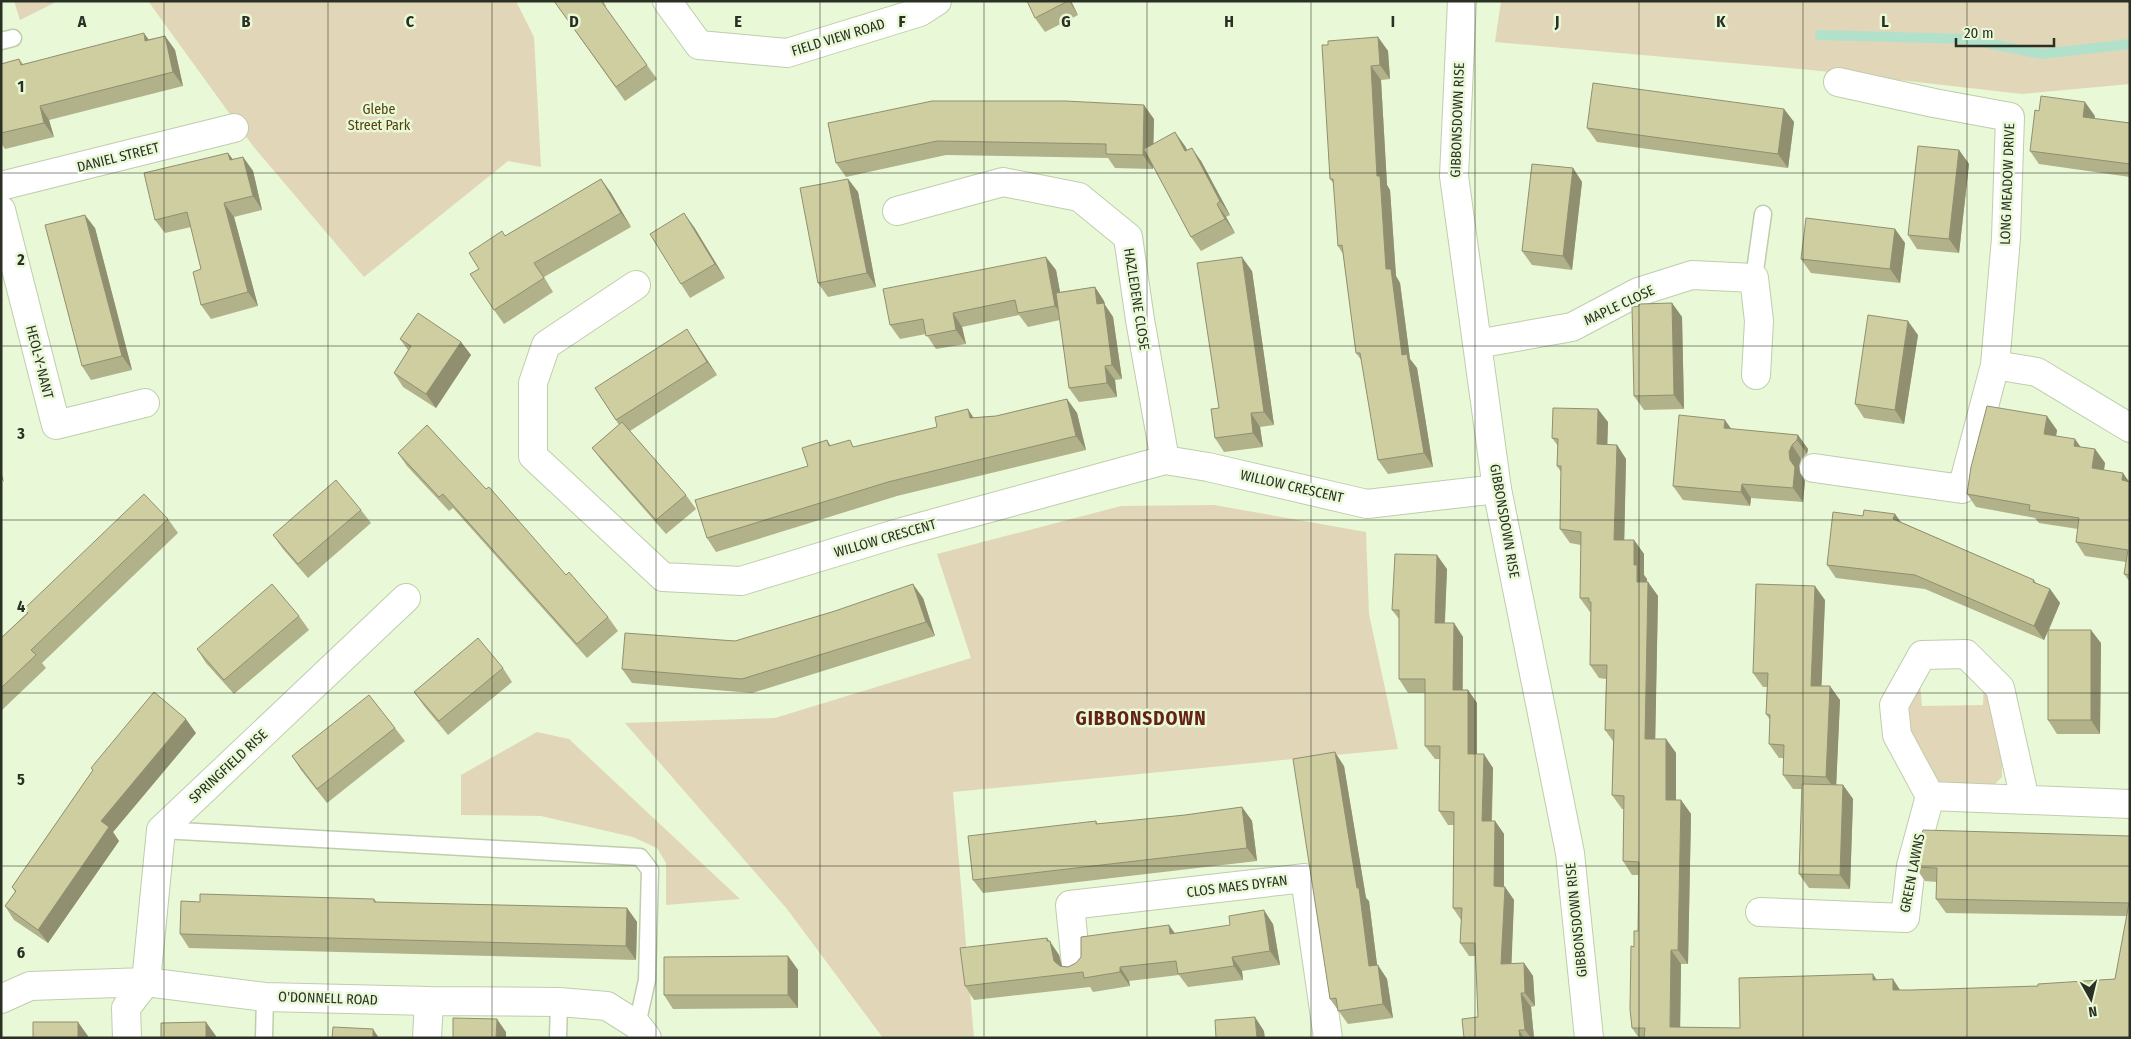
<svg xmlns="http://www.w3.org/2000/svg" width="2131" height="1039" font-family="'Fira Sans Condensed',sans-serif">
<rect width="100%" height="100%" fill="#e9f8d7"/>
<path fill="#e2d6b8" d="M14,1h44l-38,19z
M148,1h368l18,36 7,130 -33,-6 -144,116 -111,-131z
M1501,1h629v83l-108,10 -211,-24 -316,-28z
M1214,505l152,27 3,82 29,135 -445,43 21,246h-91l-96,-129 -162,-186 150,-5 196,-60 -34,-104 184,-48z
M1984,683l4,4 14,67v23l-12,12 -48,-5 -16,-14 -17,-39 -3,-25 14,-22 2,22 61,-1z
M537,732l32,7 171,160 -74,6v-42l-9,-15 -24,-11 -92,-21 -80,-1v-40z"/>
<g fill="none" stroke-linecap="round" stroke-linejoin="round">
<path stroke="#b1e1ca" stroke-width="10" d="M1820,35l146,4 76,15 88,-10"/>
<g stroke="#bfcdad" stroke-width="19">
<path id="lane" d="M1,41l12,-3
M1754,278l9,-64
M161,830l479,27 10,13 -3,110 -10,45
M264,1038l1,-41
M558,1038l1,-36"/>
</g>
<g stroke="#bfcdad" stroke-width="30">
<path id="street" d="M667,1l32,44 88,8 133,-41 17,-11
M1838,82l96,21 76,14 -4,121 -11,127 42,7 93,56
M1,186l233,-58
M1,210l55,215 89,-22
M897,211l106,-29 76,15 49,40 12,83 25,140
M636,285l-90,60 -13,38v73l130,121 78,4 161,-49 263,-72 43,7 159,37 130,-15
M1477,344l95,-17 66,-35 54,-17 62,3 5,43 -3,54
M1814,468l148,21 33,-124
M1930,796l-33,-61 -3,-30 28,-50 44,-1 34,34 25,112
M1760,912l145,6 6,-52 19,-70 200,8
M1076,965l-6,-60 235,-27 23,160
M1,999l29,-13 116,-4 119,15 164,4 130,1 48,4 30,19 10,13
M127,1038l-1,-30 20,-26 15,-152 245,-232
M427,1038l2,-37"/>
</g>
<g stroke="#bfcdad" stroke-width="30">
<path id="secondary" d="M1462,1l-8,175 43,313 73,364 19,185"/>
</g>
<use href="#lane" stroke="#fff" stroke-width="16"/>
<use href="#street" stroke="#fff" stroke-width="28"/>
<use href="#secondary" stroke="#fff" stroke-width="28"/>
</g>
<path fill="#b1b18a" d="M554,1h49l3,5 -1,1 52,72 -32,22z
M1027,1h44l7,14 -33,17 -10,-14z
M165,36l10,14 8,36 -134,34 5,17 -49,12 -4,-6v-79l18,-5 4,5z
M1378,37l10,14 2,28 -9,1 6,105 3,5 6,86 4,7 10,76 7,9 16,99 -45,7 -10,-14 -16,-99 -6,-8 -13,-99 -5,-8 -4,-62 -4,-5 -2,-134z
M1784,109l10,13 -6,46 -191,-26 -10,-14z
M2095,116l-1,3 36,4v54l-91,-13 -9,-13z
M1154,119l-1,25 32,2 2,4 14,11 29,54 -4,2 9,16 -34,18 -10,-14 -38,-72v4l-38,-1 -7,-10 -162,-3 -100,22 -10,-14 -8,-40z
M1959,150l10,14 -10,89 -42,-4 -9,-14z
M228,153l5,7 10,-3 10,14 9,39 -28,7 24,89 -47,13 -10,-14v-36l-10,-42 -26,6 -10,-13z
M1573,168l9,14 -10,88 -40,-5 -10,-14z
M601,179l10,14 20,34 -87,50 9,15 -49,32 -10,-14 -15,-41 26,-33z
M848,179l10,13 18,95 -48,10 -10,-14z
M694,227l31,51 -35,20 -9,-14z
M95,228l37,142 -41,10 -9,-14z
M1895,229l10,14 -5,40 -89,-10 -10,-14z
M1056,270l4,22 35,-5 9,14 1,4 8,12 9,62 -7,1 2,17 -38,5 -10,-14 -9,-68 -32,7 -9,-12 -57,12 4,17 -30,5 -10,-15 -26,5 -10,-14z
M1252,271l22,154 -14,2 3,20 -39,5 -9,-14 4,-30z
M1672,303l10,14 2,92 -40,1 -10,-14 5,-90z
M1918,335l-14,89 -40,-6 -9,-14z
M400,339l61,3 10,13 -35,53 -33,-21 -9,-14 14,-23z
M696,343l21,32 -87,56 56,64 10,14 -30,25 -64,-73 -10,-13 27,-23 -24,-37z
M1067,399l10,14 9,37 -189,46 -181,56 -9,-14 101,-72 19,-26 4,6 24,1 82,-20 37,-9 22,-2z
M1608,422l-1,23h10l9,14 -2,81h10l10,14v21l3,4v3h1l10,14 -3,143h11l10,14v47h5l10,14 -3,150h-7l-1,63 60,1 137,-48 23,10h12l126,-4 77,-7 12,-63 -181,-3 -10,-14 1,-17 -12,-1 -10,-14 215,-31v202h-491l-7,-10 2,-81 4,-16 1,-56h-7l-9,-14 1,-52h-2l-10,-14 1,-54 -8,-11 1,-51 -7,-1 -9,-13 1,-53h-1l-10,-14 1,-53 -11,-2 -10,-14 1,-57 -4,-6 1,-20 -6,-8z
M1731,429l67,6 10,14 -1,5 -6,5 -2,7 1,7 5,8 -2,21 -52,-4 -1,8 -67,-6 -10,-14z
M2057,430l-1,6 25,11 14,2 10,14 -1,7 26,12v100l-6,-8 2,-12 -41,-6 -9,-14 2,-13 -39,-6 -4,-5 -59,-11 -9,-13z
M398,453l168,122 42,42 10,14 -31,27 -134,-150 -4,3 -42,-45z
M361,510l10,13 -63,55 -25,-29 -10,-14z
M1895,514l6,8 133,58 2,3 14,6 10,14 -11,27 52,13 -1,91h-43l-9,-14v-89l-4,9 -119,-51 -89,-11 -9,-13z
M168,519l10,14 -136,130 4,5 -45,43v-73l26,-25 -3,-4z
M1447,569l-2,54h9l9,14v53h5l9,13v51l16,14 -1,53h3l9,13v52l1,1 9,13 -3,63h13l9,13 2,30 -4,1 3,31h-70l14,-21 -2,-61h-7l-9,-13 1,-23 -8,-12 1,-83h-6l-9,-14 1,-52h-5l-10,-13v-53h-17l-9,-14v-60l-7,-9z
M923,598l12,38 -183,57 -120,-10 -10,-14 113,-28z
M1825,600l-4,86 19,14 -4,85h7l10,14 -3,90 -41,-1 -10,-14 3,-85h-9l-10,-14 1,-17h-5l-10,-14 1,-24 -4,-6 1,-27h-4l-10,-14z
M299,616l10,14 -75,64 -28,-31 -9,-14z
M503,668l9,14 -64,53 -24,-29 -10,-14z
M395,728l10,13 -78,62 -26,-33 -9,-14z
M196,733l-83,99 6,9 -71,102 -34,-23 -9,-14 10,-14 -3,-5 81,-117 -2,-2z
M1344,766l22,132 3,3 8,64 10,14 6,39 -45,6 -18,-25z
M1242,807l10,14 5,40 -274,32 -10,-13 123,-59 2,3 87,-9z
M374,899l3,3 250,6 10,14 -1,38 -447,-12 -9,-14 20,-32z
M1273,924l7,41 -38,6 1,9 -55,7 -9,-12 -50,6 1,5 -37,6 -3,-5 -116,13 -9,-14 84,-45h1l9,14 3,11 6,1 101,-42 6,8z
M788,956l10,14v38l-125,1 -9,-14z"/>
<path fill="#909071" d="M1069,1h2l7,14z
M144,33l10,14 -9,-6z
M165,36l10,14 8,36 -10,-14z
M1378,37l10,14 2,28 -10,-14z
M1371,66l10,14 6,105 3,5 6,86 4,7 10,76 7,9 16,99 -9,-14 -22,-98 -16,-86 -9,-93z
M2085,102l10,14 -3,15 -9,-14z
M1144,105l10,14 -1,50 -10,-14z
M40,106l9,14 5,17 -10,-14z
M1784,109l10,13 -6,46 -10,-14z
M1175,132l10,14 10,19 -10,-14z
M1192,148l9,13 29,54 -10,-14z
M1959,150l10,14 -10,89 -10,-14z
M228,153l10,13 -8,-6z
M243,157l10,14 9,39 -9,-14z
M1573,168l9,14 -10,88 -9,-14z
M601,179l10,14 20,34 -10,-14z
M848,179l10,13 18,95 -9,-14z
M224,203l10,14 24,89 -10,-14z
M1217,204l9,13 9,16 -10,-14z
M684,213l10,14 31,51 -10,-14z
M85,215l10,13 37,142 -10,-14z
M1895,229l10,14 -5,40 -10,-14z
M1046,257l10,13 9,49 -10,-13z
M1242,257l10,14 22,154 -10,-13z
M1095,287l9,14 1,4 8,12 9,62 -10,-14 -15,-61z
M1672,303l10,14 2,92 -10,-14z
M953,313l9,14 4,17 -10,-14z
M1908,321l10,14 -14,89 -9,-14z
M687,329l9,14 21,32 -10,-13z
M461,342l10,13 -35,53 -10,-14z
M1105,366l10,14 2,17 -10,-14z
M1067,399l10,14 9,37 -10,-14z
M968,409l9,14 -7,-5z
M1598,409l10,13 -1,36 -10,-14z
M1251,413l9,14 3,20 -10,-14z
M2047,416l10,14 -3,18 -10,-14z
M1725,420l10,14 -11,-6z
M1798,435l10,14 -1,5 -10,-14z
M2075,439l10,14 -11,-7z
M1617,445l9,14 -2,95 -10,-14z
M1792,445l9,14 -2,7 1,7 5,8 -2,21 -10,-14 -4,-36z
M2095,449l10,14 -3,19 -10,-14z
M1,471l3,11 -3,-4z
M2123,473l7,10 -8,-3z
M1742,484l9,14 -1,8 -9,-14z
M1895,514l9,13 -11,-8z
M1634,540l10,14v21l3,4 -1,17 -9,-14 -3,-17z
M1437,555l10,14 -3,68 -9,-14z
M1648,582l10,14 -3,156 -10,-13z
M913,584l10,14 12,38 -9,-14z
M1815,586l10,14 -4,100 -10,-14z
M2050,589l10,14 -16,37 -10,-14z
M1454,623l9,14 -1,66 -9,-13z
M2091,630l10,13 -1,91 -9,-14z
M1830,686l10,14 -4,91 -10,-14z
M1468,690l9,13v64l-9,-13z
M186,719l10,14 -83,99 6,9 -71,102 -10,-13 63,-109z
M1666,739l10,14v61l-10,-14z
M1335,752l9,14 22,132 3,3 10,79 -10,-14z
M1484,754l9,14 -2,66 -9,-13z
M1843,785l10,14 -3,90 -10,-14z
M1681,800l10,14 -3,150 -10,-14z
M1242,807l10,14 5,40 -10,-13z
M1495,821l9,13v66l-10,-14z
M1505,887l9,13 -3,77 -10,-13z
M627,908l10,14 -1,38 -10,-14z
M1264,910l9,14 7,41 -10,-14z
M1169,925l9,14 -8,-5z
M1047,938l12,17 5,19 -10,-13 -7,-20z
M1671,950l10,14 -1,74 -10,-11z
M788,956l10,14v38l-10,-13z
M1232,957l10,14 1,9 -9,-14z
M1524,963l9,13 2,30 -10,-13z
M1378,965l9,14 6,39 -10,-14z
M1120,967l9,14 1,5 -10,-14z
M1873,974l9,14 -9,-8z
M1893,979l9,14 -9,-3z
M1521,993l10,14 3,31h-3l-6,-8z
M1255,1017l9,14 1,7h-8z
M497,1019l9,13v6h-10z
M78,1022l10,14v2h-10z
M206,1022l10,14v2h-10z
M373,1029l6,9h-6z
M1519,1030l5,8h-4z"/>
<path fill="#cecea1" stroke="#909071" d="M554,1h47l46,64 -31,22z
M1027,1h41l-33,17z
M144,33l1,8 20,-5 8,36 -133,34 4,17 -43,10v-69l18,-5 2,6z
M1378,37l2,28 -9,1 6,110h3l6,93h5l11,86 5,-1 17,99 -46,7 -18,-107h-4l-14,-108 -4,1 -5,-67h-3l-8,-134h6v-4z
M1593,83l191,26 -6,45 -191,-26z
M2041,96l44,6 -2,15 47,6v41l-100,-13 5,-41 4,1z
M932,101h133l79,4 -1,50 -37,-1v-10l-169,-3 -101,22 -8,-40z
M1175,132l10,19 7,-3 28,53 -3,3 8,15 -34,18 -47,-88z
M1918,146l41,4 -10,89 -41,-4z
M228,153l2,7 13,-3 10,39 -29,7 24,89 -47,13 -8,-33 8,-3 -14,-57 -32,8 -11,-47z
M1532,164l41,4 -10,88 -41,-5z
M601,179l20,34 -87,50 10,15 -50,32 -24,-36 9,-5 -10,-16 33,-22 3,5z
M848,179l19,94 -49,10 -18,-95z
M684,213l31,51 -34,20 -31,-50z
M85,215l37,141 -40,10 -37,-141z
M1806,218l89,11 -5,40 -89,-10z
M1046,257l9,49 -37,7 -3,-13 -62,13 3,17 -30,6 -3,-17 -33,6 -7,-36z
M1242,257l22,155 -13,1 2,20 -38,5 -4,-29 8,-1 -22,-145z
M1095,287l2,17 7,-1 8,62 -7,1 2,17 -38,5 -13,-95z
M1672,303l2,92 -40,1 -2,-89 7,-1v-2z
M418,313l43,29 -35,52 -32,-21 17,-27 -11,-7z
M1868,315l40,6 -13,89 -40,-6z
M687,329l20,33 -91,58 -21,-32z
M1067,399l9,37 -188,46 -181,56 -12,-38 113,-34 -6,-18 25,-8 2,6 21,-6 3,7 84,-20 -2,-10 33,-8 2,9 26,-2z
M1987,406l60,10 -3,18 31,5 -1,7 21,3 -3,19 31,5 -1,7 8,2v93l-6,-1 4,-24 -52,-8 3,-24 -50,-8 1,-5 -63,-11 4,-27z
M1553,408l45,1 -1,35 20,1 -3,95h20v25h3v17h11l-3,157h21v61h15l-3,150h-7l-1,77 70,1 -1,-50 134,-4v6l20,-1v11h19l126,-4v-2l77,-5 14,-76 -193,-4 1,-31 -22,-1 2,-12 6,-25 207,6v202h-486l1,-10h-13l-2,-19 1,-63 3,1v-16h4l1,-69 -16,-1 1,-65 -12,-1 2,-65h-9l2,-65h-17l1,-63h-2v-4h-9l1,-66 -21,-3 1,-63h-4l1,-27 -6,-1z
M1679,415l46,5 -1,8 74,7 -1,5 -5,5 -3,7 1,8 5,7 -2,21 -51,-4 -1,8 -68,-6z
M622,422l64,73 -30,25 -64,-72z
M427,425l59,64 3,-2 77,88 3,-3 39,45 -31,27 -134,-150 -4,3 -41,-44z
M336,480l25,30 -63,54 -25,-29z
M144,494l24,25 -137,131 5,5 -35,33v-50l27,-25 -4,-4z
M1864,510l31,4 -2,5 141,61 -1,2 17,7 -16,37 -119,-51 -88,-10 6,-53 30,4z
M1395,554l42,1 -2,68h19l-1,67h15v64h16l-2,67h13l-1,65 11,1 -4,77 23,-1 1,30h-4l4,37h-6l1,8h-56l-2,-19 16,-2 -3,-74h-15l2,-35h-9l1,-96 -15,-1 1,-65h-15v-67h-26v-69h-7z
M272,584l27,32 -75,64 -27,-31z
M913,584l13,38 -184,57 -120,-10 3,-36 110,8 100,-30z
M1756,584l59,2 -4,100h19l-4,91 -43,-2 1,-30 -15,-1 1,-29 -4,-1 2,-41h-15z
M2048,630h43v90h-43z
M478,638l25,30 -64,53 -25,-29z
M154,692l32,27 -85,102 8,6 -71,103 -33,-24 11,-15 -4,-4 81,-117 -2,-2z
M369,695l26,33 -78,61 -25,-33z
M1335,752l22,136h2l10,78 9,-1 5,39 -45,7 -2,-13 -6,1 -37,-240z
M1802,784l41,1 -3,90 -41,-1z
M1242,807l5,41 -274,32 -5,-44 128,-15v3l89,-9z
M200,894l174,5v3l253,6 -1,38 -446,-12 1,-33 19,1z
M1264,910l6,41 -38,6 2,9 -56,8 -2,-13 -56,6v5l-36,6 -1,-6 -118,14 -5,-38 87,-10v3h3l4,20 6,5 8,1 8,-4 5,-6v-20l88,-12 1,9 60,-9 -1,-9z
M788,956v39h-124v-38z
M1255,1017l2,21h-41l-1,-18z
M453,1018l44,1 -1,19h-43z
M33,1022h45v16h-45z
M206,1022v16h-45v-15z
M333,1027l40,2v9h-41z"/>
<path fill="none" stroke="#2a3023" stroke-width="1" stroke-opacity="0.55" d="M164,1v1037M328,1v1037M492,1v1037M656,1v1037M820,1v1037M984,1v1037M1147,1v1037M1311,1v1037M1475,1v1037M1639,1v1037M1803,1v1037M1967,1v1037M1,173h2129M1,346h2129M1,520h2129M1,693h2129M1,866h2129"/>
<g text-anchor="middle" stroke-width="5" stroke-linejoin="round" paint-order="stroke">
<g font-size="14" fill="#2a3023" stroke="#e9f8d7">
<text transform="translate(838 37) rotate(-17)" y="5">FIELD VIEW ROAD</text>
<text transform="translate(1457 120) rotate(-88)" y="5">GIBBONSDOWN RISE</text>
<text transform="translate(118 157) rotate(-14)" y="5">DANIEL STREET</text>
<text transform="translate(2007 184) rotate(-88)" y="5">LONG MEADOW DRIVE</text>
<text transform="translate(1137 299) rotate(81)" y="5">HAZLEDENE CLOSE</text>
<text transform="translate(1619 305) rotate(-25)" y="5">MAPLE CLOSE</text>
<text transform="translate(40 362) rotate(76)" y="5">HEOL-Y-NANT</text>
<text transform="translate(1292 486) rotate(13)" y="5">WILLOW CRESCENT</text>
<text transform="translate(1505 521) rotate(80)" y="5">GIBBONSDOWN RISE</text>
<text transform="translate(885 538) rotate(-16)" y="5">WILLOW CRESCENT</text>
<text transform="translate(228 766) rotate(-43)" y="5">SPRINGFIELD RISE</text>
<text transform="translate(1912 873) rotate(-79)" y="5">GREEN LAWNS</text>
<text transform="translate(1237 886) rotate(-7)" y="5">CLOS MAES DYFAN</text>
<text transform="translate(1576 920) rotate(-96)" y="5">GIBBONSDOWN RISE</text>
<text transform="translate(328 998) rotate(2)" y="5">O'DONNELL ROAD</text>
</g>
<g font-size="14" fill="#55430f" stroke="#e9f8d7">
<text x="379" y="114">Glebe<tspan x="379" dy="16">Street Park</tspan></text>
</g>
<g font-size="19" font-weight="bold" letter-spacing="1" fill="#642114" stroke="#e9f8d7">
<text x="1141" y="725">GIBBONSDOWN</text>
</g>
</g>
<g font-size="16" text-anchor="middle" font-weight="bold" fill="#2a3023" stroke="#e9f8d7" stroke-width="5" stroke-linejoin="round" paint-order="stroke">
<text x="82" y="27">A</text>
<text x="246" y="27">B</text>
<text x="410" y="27">C</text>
<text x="574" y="27">D</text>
<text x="738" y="27">E</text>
<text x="902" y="27">F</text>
<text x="1066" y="27">G</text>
<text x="1229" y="27">H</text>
<text x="1393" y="27">I</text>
<text x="1557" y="27">J</text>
<text x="1721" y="27">K</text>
<text x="1885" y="27">L</text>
<text x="21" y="92">1</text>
<text x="21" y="265">2</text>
<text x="21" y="439">3</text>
<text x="21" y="612">4</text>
<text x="21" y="785">5</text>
<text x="21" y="958">6</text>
</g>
<rect width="2131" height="1039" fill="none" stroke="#2a3023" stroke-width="5"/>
<g transform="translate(2091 999) rotate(172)" stroke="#e9f8d7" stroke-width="4" paint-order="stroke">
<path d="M0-4L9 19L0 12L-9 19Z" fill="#2a3023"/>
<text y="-8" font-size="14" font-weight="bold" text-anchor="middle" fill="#2a3023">N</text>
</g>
<path d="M1956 38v8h98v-8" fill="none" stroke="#2a3023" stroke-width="2.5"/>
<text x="1964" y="38" font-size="15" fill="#2a3023" stroke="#e9f8d7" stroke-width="4" paint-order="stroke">20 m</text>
</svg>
